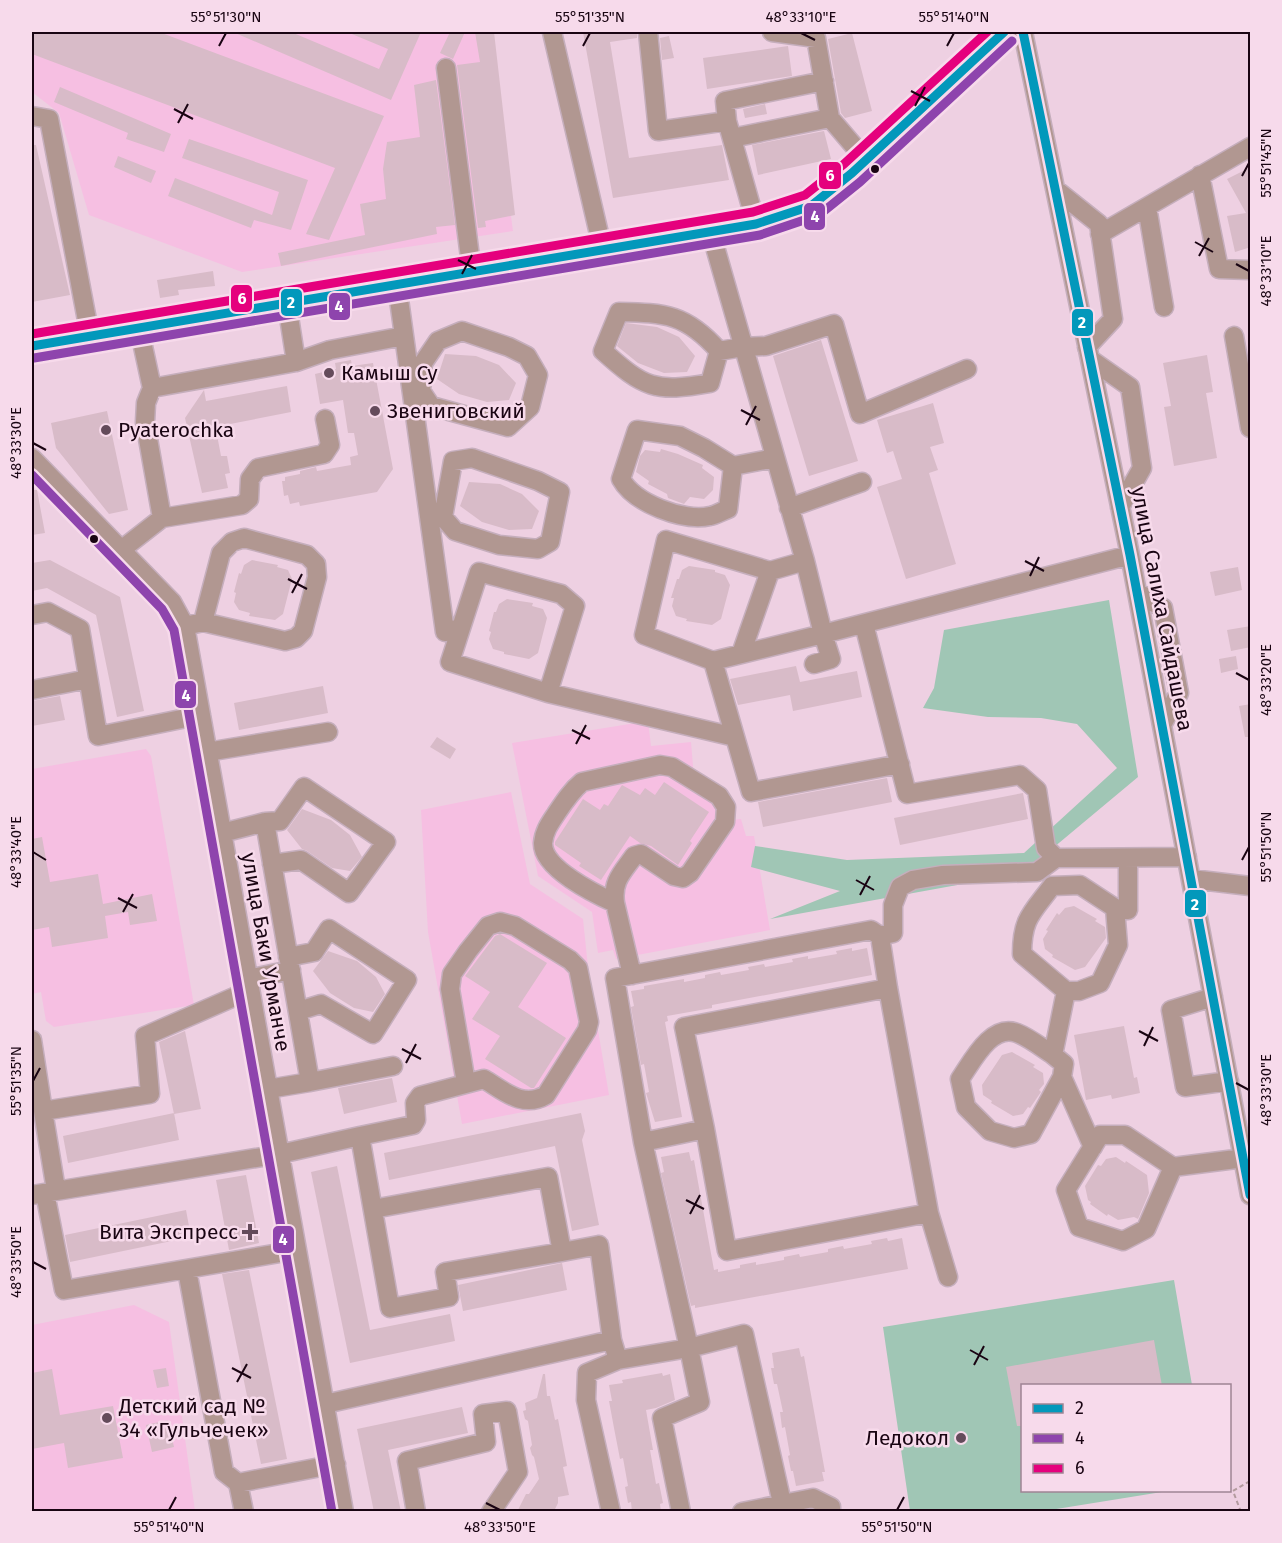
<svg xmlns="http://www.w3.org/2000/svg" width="1282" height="1543" font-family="'Fira Sans',sans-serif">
<rect width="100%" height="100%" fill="#eed0e2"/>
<path fill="#f6bfe2" d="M32,32h454l27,199 -271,41 -153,-57 -30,-102 -27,-21z
M648,721l3,25 40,-4 3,36 37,42 10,-1 5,17h8l16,94 -154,29 -3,-9 -15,3 -6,-41 -54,-36 -26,-133z
M146,749l5,7 43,249 -140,22 -8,-6 -5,-29 -9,2v-225z
M511,792l19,92 53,35 6,58 20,118 -147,29 -34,-192 -7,-122z
M134,1305l35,17 26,189 -163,1v-187z"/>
<path fill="#a0c6b5" d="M1109,600l29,177 -115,96 -253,46 70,-28 -89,-24 4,-21 92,14 177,-7 93,-85 -40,-44 -36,-6 -53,-1 -65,-9 11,-20 10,-58z
M1174,1280l18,105 -170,1v104l146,1 -124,20h-134l-27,-184z"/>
<path fill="#d8bbc8" d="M32,32h127l225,84 -55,124 -23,-6 29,-66 -303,-114z
M233,32h58l88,37 9,-20 -41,-17h74l-30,68z
M450,32h15l-12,27 -13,-6z
M475,32h19l21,183 -30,6 1,6 -8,1 -21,-163 23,-3z
M583,32h54v6l-27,4 19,116 93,-13 7,35 -116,18z
M852,33l20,78 -27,7 -4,-5 -13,-74z
M669,36l5,22 -12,2 -2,-22z
M788,46l4,30 -85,13 -4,-31z
M436,80l19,145 -19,2 1,7 -156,32 -3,-13 87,-18 -5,-31 26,-5 -3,-30 4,-27 33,-5 -6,-52z
M60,87l111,47 -7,18 -38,-13 2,-6 -74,-31z
M765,104l2,10 -22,4 -2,-9z
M824,131l7,28 -73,16 -6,-30z
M189,139l119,41 -17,50 -37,-10 -3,8 -83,-32 7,-18 97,37 7,-23 -97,-34z
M32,145h4l34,150 -38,7z
M118,156l38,15 -5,12 -37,-16z
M1251,167v80l-16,5 -8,-36 19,-3 -19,-34z
M213,271l2,15 -37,4 1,5 -19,3 -3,-18z
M626,323l31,4 22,10 16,19 -8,16 -23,1 -26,-10 -21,-17z
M821,340l37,121 -49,15 -36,-120z
M445,354l31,2 23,9 17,18 -7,17 -22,2 -28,-8 -22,-15z
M1207,355l6,37 -7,1 11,65 -43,8 -10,-59 7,-1 -8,-43z
M351,360l1,6 21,-3 20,106 -16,23 -77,14 -1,-4 -9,2 -2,-9 -4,1 -2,-15h3v-4l15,-3v-3l16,-4 1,4 34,-6 -1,-8 8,-2 -4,-22h-6l-5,-33 -23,4 -5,-30 21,-5 -1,-6z
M287,386l4,26 -66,13 2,7 -10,3 4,21h6l3,17 -5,1 3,14 -26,5 -17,-75 19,-28 2,11z
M933,403l11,40 -14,4 8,23 -9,3 27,91 -50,15 -29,-92 25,-8 -9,-28 -6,2 -10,-33z
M107,411l21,99 -19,4 -53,-66 -5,-25z
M661,449l17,5 25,11 -1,3 12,9 -1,13 -9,9 -14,-2 -6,7 -16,-6 -1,-4 -19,-10 1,-3 -13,-9 4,-16 5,-6 15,2z
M469,482l31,2 22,10 17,17 -7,18 -23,1 -27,-8 -22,-16z
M32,490h5l8,43 -13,2z
M50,560l70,37 24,114 -27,6 -21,-102 -49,-27 -15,3v-28z
M252,560l26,5 -1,2 11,3 4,9 -9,35 -8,6 -26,-4 1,-3 -11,-3 -5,-8 2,-9 -2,-1 5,-19 2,1 3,-9z
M689,566l26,4v2l10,3 5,10 -9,34 -9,6 -26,-4 1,-2 -11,-3 -4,-10 2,-8h-3l6,-19h2l3,-9z
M1238,567l4,23 -27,6 -5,-24z
M507,599l26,4 -1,3 11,3 4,9 -9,35 -9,6 -25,-5v-2l-11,-3 -4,-10 2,-7 -2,-1 5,-19h2l3,-8z
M1251,626v21l-20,4 -4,-21z
M1236,656l2,13 -17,4 -2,-14z
M796,666l4,16 57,-11 5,26 -69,14 -3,-16 -52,10 -8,-26z
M323,686l5,27 -89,17 -5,-27z
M60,696l5,24 -33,6v-25z
M1251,704v33h-6l-6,-31z
M437,737l19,12 -6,10 -20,-12z
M887,778l5,24 -129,25 -5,-25z
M664,782l45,30 -19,29 2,2 -14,22 -27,-19 -11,-3 -10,-7 -29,44 -22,-14 2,-3 -26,-18v-3l28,-43 17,11 4,-6 4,2 14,-21 18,10 5,-7 10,7z
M1023,793l5,26 -128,26 -6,-27z
M302,809l29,11 19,15 12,22 -12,14 -18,-3 -25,-17 -5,-2 -15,-19z
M42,837l8,45 48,-8 5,30 49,-10 5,27 -27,4 -2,-13 -23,4 3,22 -56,9 -3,-20 -17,3v-91z
M1074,906l23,13 -2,2 10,6 1,11 -21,29 -10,3 -23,-13 1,-2 -8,-6 -2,-10 5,-8 -2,-1 11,-17 2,2 6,-7z
M500,934l47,29 -29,44 48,31 -32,50h-3l-46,-29 15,-23 -28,-17 18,-27 -25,-16 30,-40z
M852,948v3l15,-3 5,27 -160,30v3l-45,8 1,5 -3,1 17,95 -27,5 -9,-29 3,-1 -5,-28 -3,1 -10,-58 3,-1 -3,-15 13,-2v-3l40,-7v3l21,-4v-3l15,-3 1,3 28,-5 -1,-3 16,-3 1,3 28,-5 -1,-3 16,-3v3l29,-5 -1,-3z
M328,951l29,10 19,16 9,17 -12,18 -19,-4 -24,-15 -17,-22z
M1124,1026l10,52 3,-1 3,16 -28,6 -1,-4 -25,5 -12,-65z
M185,1031l16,78 -27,5 -15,-72z
M1012,1052l23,13 -2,2 10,6 1,11 -5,6 2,2 -11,16 -2,-1 -5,7 -10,2 -22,-13 1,-2 -9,-6 -1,-10 20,-30z
M392,1078l5,24 -53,12 -6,-26z
M174,1113l5,27 -111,23 -5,-27z
M581,1113l4,18 -3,9 17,85 -27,6 -17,-85 -166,34 -5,-27z
M689,1152l2,9 3,-1 20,110 4,-1v3l22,-4v-3l16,-3v3l28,-5v-3l15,-3 1,3 28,-5v-3l15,-3 1,3 28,-5 -1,-3 16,-3 1,3 14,-3 6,31 -213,39v-3l-4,1 -30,-133 3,-1 -3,-15z
M1116,1157l9,6 1,-2 21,14 2,18 -11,26 -4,-2 -16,3 -10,-6 -1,2 -17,-12 1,-2 -3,-2 -3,-14 13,-21 3,1 5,-7z
M337,1166l33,164 80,-16 5,27 -105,22 -39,-191z
M246,1175l13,68 -30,7 -13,-70z
M186,1210l5,27 -121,25 -5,-27z
M562,1263l5,27 -104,21 -5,-26z
M249,1270l38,189 -26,5 -39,-190z
M1154,1340l8,46h-139v40h-6l-11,-59z
M799,1348l2,9 3,-1 21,116h-3l2,9 -28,5 -3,-15h-2l-3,-15 2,-1 -5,-28 -3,1 -2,-16h3l-6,-28h-3l-3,-16h3l-2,-15z
M166,1368l3,18 -12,2 -4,-18z
M52,1369l8,46 53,-9 10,52 -55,10 -4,-25 -32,6v-76z
M662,1373l1,3 7,-2 5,26 -19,8 -10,2 7,40h-3l6,34 3,-1 4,20 -3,1 1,8h-29l-1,-10 -3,1 -3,-16 3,-1 -5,-28 -3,1 -6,-31 -5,-27h3l-3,-16 14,-2 -1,-3z
M543,1374h2l2,22h3l5,24 3,-1 9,47 -4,1 6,28 -11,2v6l-3,6h-4l-2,3h-32l9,-18h3l10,-15 -5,-22 -2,-2 -2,-7 2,-3 -4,-24 -3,-2 -2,-8 3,-1 -1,-7 12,-5z
M462,1407l6,26 -80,17 13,62h-27l-17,-83z
M168,1420l6,27 -22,5 -6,-27z"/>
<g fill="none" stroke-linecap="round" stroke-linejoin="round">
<g stroke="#c5aebc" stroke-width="21">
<path id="minor" d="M552,32l51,219
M648,32l10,99 69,-10 29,103
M772,32l44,6 14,80 35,41
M1023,32l107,523 120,640
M446,68l26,205
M32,116l17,3 41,217
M727,121l-2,-20 99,-20
M732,138l98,-20
M1200,175l19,94 31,1
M1055,189l44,35 14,95 -26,28
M1147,207l17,100
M711,233l94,328 18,73 307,-79
M1100,234l150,-87
M397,285l48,347 16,-4
M287,304l9,58
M139,328l13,60 -6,15 -1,19 17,96 80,-13 7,-6 1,-20 8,-11 66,-14 6,-9 -5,-26
M462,331l47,16 18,9 11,19 -8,32 -22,20 -77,-21 -10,-15 2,-28 15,-22z
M1234,336l16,92
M32,346l724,-122 55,-18 41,-33 13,-14 139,-127
M719,351l-9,32c-55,10 -66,5 -107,-32l16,-39c47,1 67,2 100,39l24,-4 23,-1 68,-22 26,90 107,-45
M1090,359l40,28 12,81 -22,39
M152,388l144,-26 34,-12 74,-14
M32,458l140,144 13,24 159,886
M472,458l66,23 22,11 -10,50 -12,7 -39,-4 -44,-14 -12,-14 10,-56z
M733,466l-5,43c-6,2 -12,6 -18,7 -27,6 -76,-13 -89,-37l16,-49 43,6 24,12 29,18 42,-8
M789,508l73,-26
M121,550l41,-32
M479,572l82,22 14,12 -27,87 -98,-31z
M1137,592l26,16 16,85 -17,32
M32,615l16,-3 32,17 18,107 103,-21
M864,624l43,170 113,-19 17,15 9,58 10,10 131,-1
M185,626l18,-4 82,19 11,-3 7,-7 14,-54 -1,-13 -9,-9 -63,-17 -12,4 -11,11 -18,69
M741,654l29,-83
M713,661l-69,-26 22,-95 104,31 35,-10
M814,664l17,-5 -8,-25 -110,27 38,131 149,-28
M32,690l56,-11
M548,693l187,44
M207,752l121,-20
M265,822l15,-1 24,-34 82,55 -37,51 -48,-33 -29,4
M222,833l43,-11 45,260 -42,7
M1191,879l59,7
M1080,885l35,23 3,37 -18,38 -21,8h-13l-44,-37c0,-36 10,-41 30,-68z
M615,903c-3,-22 7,-30 19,-47l7,-2 33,22 9,2 7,-5 35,-51 1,-15 -7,-11 -47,-29 -12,-2 -78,17c-11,9 -18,20 -26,32 -6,9 -12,17 -13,29 -1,25 52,51 72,60l17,72
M1115,908l13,2v-52
M880,936l13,-3v-28l7,-18 13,-7 30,-5 94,-3 19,-14
M288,957l26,-5 15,-23 78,51 -34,54 -52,-30 -23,7
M248,979l43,-9
M1066,991l-13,64 11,9 -2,13 31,70
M1213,997l-42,13 14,77 44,-6
M32,1040l11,71
M1053,1055c-11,-7 -23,-17 -36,-22 -26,-10 -45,29 -57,46l6,28 24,24 24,7 17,-4 31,-57
M310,1082l83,-16
M705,1129l22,122 202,-38 -41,-225 -8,-52 -9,-6 -256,48 28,164 62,-13 -21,-102 204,-39
M1100,1135h25l48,32 -27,62 -23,12 -44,-14 -13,-37z
M360,1136l53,-11 3,-5 -1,-17 5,-7 64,-17c20,12 39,30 62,16l41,-65 2,-8 -11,-54 -8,-8 -55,-34 -15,-4 -12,4 -20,25 -16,23 -2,15 16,94
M1173,1167l71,-9
M56,1190l-13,-79 107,-17 -5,-58 105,-46
M45,1193l19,97 233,-40
M32,1195l248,-41 80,-18 30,172 59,-11 -4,-25 117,-20 -14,-75 -175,32
M929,1213l19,64
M187,1270l37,202 14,11 98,-19
M612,1340l6,20 71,-12 -46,-206
M325,1404l287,-64 -13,-95 -37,7
M238,1483l6,29
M416,1512l-9,-51 79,-19 -3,-28 24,-3 11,61 -27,40
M611,1512l-25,-112 1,-27 31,-13
M681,1512l-19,-94 38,-16 -11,-54 55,-14 38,169
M742,1512l71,-14 18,9v5"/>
</g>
<path stroke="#b29a9e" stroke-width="2" stroke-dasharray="4.5 3" stroke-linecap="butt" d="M1241,1512l-8,-21 17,-10"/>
<use href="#minor" stroke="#b19791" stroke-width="18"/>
<g stroke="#f7daeb" stroke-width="14">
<path id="bus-1" d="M1023,32l107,523 120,640
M32,346l724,-122 55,-18 41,-33 152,-141"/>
</g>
<g stroke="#f7daeb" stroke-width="14">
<path id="bus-2" d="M34,358l726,-123 59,-20 41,-33 152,-141
M32,475l130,134 12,21 158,882"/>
</g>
<g stroke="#f7daeb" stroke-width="14">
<path id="bus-3" d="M32,334l721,-122 52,-17 39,-31 143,-132"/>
</g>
<use href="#bus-1" stroke="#0298bb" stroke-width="9"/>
<use href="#bus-2" stroke="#8e44ad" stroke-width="9"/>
<use href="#bus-3" stroke="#e5007d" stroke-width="9"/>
</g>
<path fill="none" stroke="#190412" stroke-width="2" d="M801,33l14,7M219,46l7,-13M583,46l7,-13M947,46l7,-13M911,91l19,10M915,106l10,-19M174,109l19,10M178,123l10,-19M1242,176l7,-13M1195,242l18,10M1199,256l10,-18M458,260l18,9M1236,264l13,7M462,274l10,-19M741,410l19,10M746,425l10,-19M33,443l13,7M1025,561l19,10M1030,576l9,-19M288,579l19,10M292,593l10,-19M1236,673l13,7M572,730l18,9M576,744l10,-19M33,852l13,8M1242,860l7,-13M856,880l18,10M860,895l10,-19M118,898l19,10M123,912l10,-18M1139,1031l19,10M1144,1046l9,-19M402,1049l19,10M406,1063l10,-19M33,1081l7,-13M1236,1083l13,7M686,1200l18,9M690,1214l10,-19M33,1262l13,7M970,1350l18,10M974,1365l10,-19M232,1368l19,10M237,1382l10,-18M486,1503l14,7M169,1510l7,-13M897,1510l7,-13"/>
<g fill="#190412" stroke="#f7daeb" stroke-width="2">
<circle cx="875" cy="169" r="5"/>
<circle cx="94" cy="539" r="5"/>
</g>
<g fill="#644b5b" stroke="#f7daeb" stroke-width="2">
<circle cx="329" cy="373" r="6"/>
<circle cx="375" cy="411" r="6"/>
<circle cx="106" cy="430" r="6"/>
<path d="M247 1223h6v6h6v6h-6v6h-6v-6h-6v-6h6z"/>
<circle cx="107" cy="1418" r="6"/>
<circle cx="961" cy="1438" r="6"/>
</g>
<g text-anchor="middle" stroke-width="5" stroke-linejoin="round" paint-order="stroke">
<g font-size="21" fill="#190412" stroke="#f7daeb" text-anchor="start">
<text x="341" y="380">Камыш Су</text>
<text x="387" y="418">Звениговский</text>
<text x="118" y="437">Pyaterochka</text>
<text x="238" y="1239" text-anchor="end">Вита Экспресс</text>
<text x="119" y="1413">Детский сад №<tspan x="119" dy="24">34 «Гульчечек»</tspan></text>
<text x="949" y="1445" text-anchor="end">Ледокол</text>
</g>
<g font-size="21" fill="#190412" stroke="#f7daeb">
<text transform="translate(1162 609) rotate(79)" y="7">улица Салиха Сайдашева</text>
<text transform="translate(266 952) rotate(80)" y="7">улица Баки Урманче</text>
</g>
</g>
<g stroke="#f7daeb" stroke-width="2">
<rect x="818" y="161" width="24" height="29" rx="6" fill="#e5007d"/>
<rect x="803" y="202" width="23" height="29" rx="6" fill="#8e44ad"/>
<rect x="230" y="284" width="23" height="29" rx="6" fill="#e5007d"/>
<rect x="280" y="288" width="23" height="29" rx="6" fill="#0298bb"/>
<rect x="328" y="292" width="23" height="29" rx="6" fill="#8e44ad"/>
<rect x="1071" y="308" width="23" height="29" rx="6" fill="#0298bb"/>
<rect x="174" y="680" width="23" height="29" rx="6" fill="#8e44ad"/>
<rect x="1184" y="889" width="23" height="29" rx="6" fill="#0298bb"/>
<rect x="272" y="1225" width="23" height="29" rx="6" fill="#8e44ad"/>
</g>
<g font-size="16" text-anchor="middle" font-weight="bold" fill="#fff">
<text x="830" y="181">6</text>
<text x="815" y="222">4</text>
<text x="242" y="304">6</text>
<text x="291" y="308">2</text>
<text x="339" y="312">4</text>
<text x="1082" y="328">2</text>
<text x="186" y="701">4</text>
<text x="1195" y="910">2</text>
<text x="283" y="1245">4</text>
</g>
<rect width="1282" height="1543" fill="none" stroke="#f7daeb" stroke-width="66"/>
<rect x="1021" y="1384" width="210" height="108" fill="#f7daeb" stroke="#9e8494" stroke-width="1.5"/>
<rect x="1033" y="1404" width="30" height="9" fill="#0298bb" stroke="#9e8494" stroke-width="1.5"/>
<text x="1075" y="1414" font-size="18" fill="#190412">2</text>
<rect x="1033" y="1434" width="30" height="9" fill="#8e44ad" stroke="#9e8494" stroke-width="1.5"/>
<text x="1075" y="1444" font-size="18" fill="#190412">4</text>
<rect x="1033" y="1464" width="30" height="9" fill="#e5007d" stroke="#9e8494" stroke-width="1.5"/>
<text x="1075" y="1474" font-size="18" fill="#190412">6</text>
<rect x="33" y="33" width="1216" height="1477" fill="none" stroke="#190412" stroke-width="2"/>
<g font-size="15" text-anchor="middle" fill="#190412">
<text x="226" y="22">55°51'30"N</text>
<text x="590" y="22">55°51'35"N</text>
<text x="801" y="22">48°33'10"E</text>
<text x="954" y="22">55°51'40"N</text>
<text transform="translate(1266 163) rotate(-90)" y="5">55°51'45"N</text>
<text transform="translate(1266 271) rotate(-90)" y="5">48°33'10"E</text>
<text transform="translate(16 443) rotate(-90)" y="5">48°33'30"E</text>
<text transform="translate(1266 680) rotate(-90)" y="5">48°33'20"E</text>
<text transform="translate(1266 847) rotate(-90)" y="5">55°51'50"N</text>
<text transform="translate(16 852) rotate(-90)" y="5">48°33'40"E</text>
<text transform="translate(16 1081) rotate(-90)" y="5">55°51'35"N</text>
<text transform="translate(1266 1090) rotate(-90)" y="5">48°33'30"E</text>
<text transform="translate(16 1262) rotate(-90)" y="5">48°33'50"E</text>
<text x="169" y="1532">55°51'40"N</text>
<text x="500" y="1532">48°33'50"E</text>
<text x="897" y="1532">55°51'50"N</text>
</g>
</svg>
